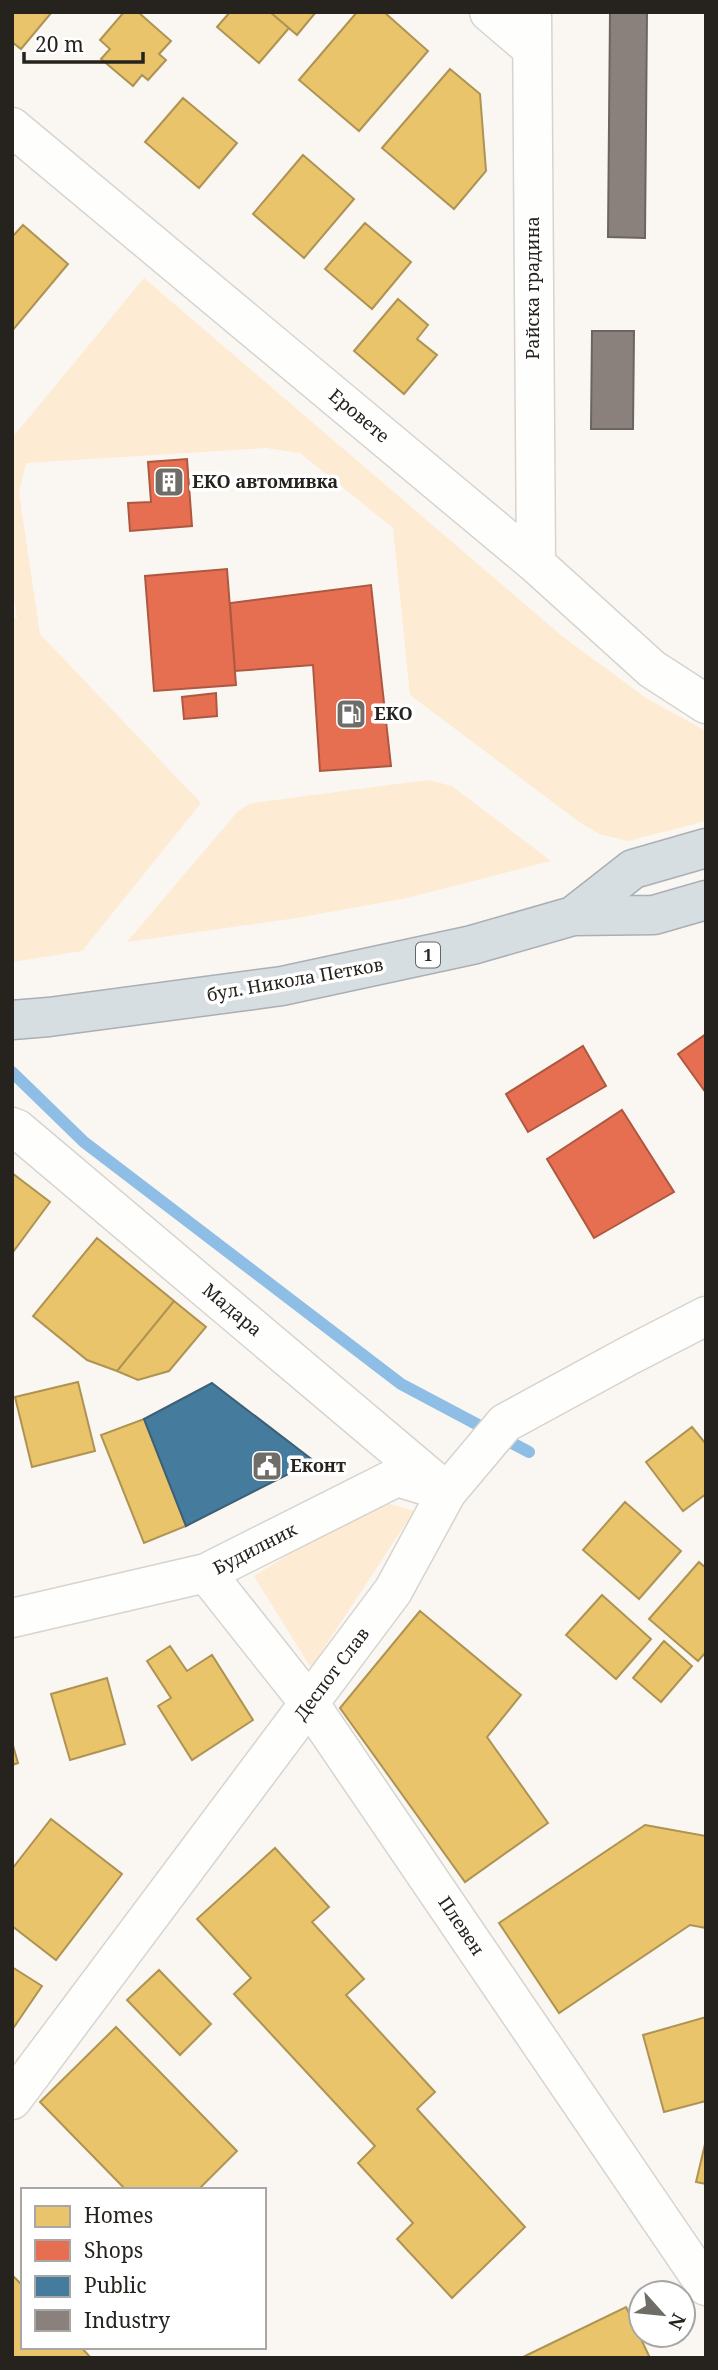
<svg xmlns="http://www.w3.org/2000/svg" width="718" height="2370" font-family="'Noto Serif',serif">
<rect width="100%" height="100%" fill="#faf7f2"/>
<path fill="#fdebd4" d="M144,278l418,358 84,62 60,33v90l-78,20 -29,-7 -20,-12 -169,-127 -17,-167 -93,-75 -34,-5 -240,15 -7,30 21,141 161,169 -119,148 -70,11v-346l5,3 -5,-34 1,-148z
M428,780l24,6 99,75 -144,37 -110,20 -170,24 111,-131 14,-8z
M376,1500l38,11 -103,157 -57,-92z"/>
<path fill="#e9c46a" stroke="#ae9353" stroke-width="2" d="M12,12h40l-31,37 -9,-7z
M124,12h14l33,29 -12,13 7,6 -18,20 -6,-5 -9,11 -32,-27 9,-10 -10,-9z
M230,12h40l19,16 -30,35 -42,-36z
M270,12h46l-19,23z
M357,12h27l44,39 -69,80 -60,-51z
M450,69l30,25 6,77 -32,38 -72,-61z
M183,98l54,45 -38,45 -54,-46z
M303,155l51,44 -50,59 -51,-44z
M365,223l46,39 -39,47 -47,-40z
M23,225l45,39 -56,67v-94z
M398,299l30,26 -11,14 20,16 -33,39 -50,-43z
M12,1173l38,29 -37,50h-1z
M97,1238l77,63 -57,70 -30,-11 -54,-44z
M174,1301l32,26 -37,44 -31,9 -21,-9z
M78,1382l17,69 -63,16 -17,-70z
M144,1419l42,107 -42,17 -43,-108z
M692,1427l14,17v50l-23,17 -37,-49z
M625,1502l56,49 -42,48 -56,-49z
M699,1562l7,6v84l-8,9 -49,-42z
M602,1595l49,44 -35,40 -50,-44z
M420,1611l101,84 -34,42 61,86 -83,59 -125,-174z
M664,1641l28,25 -31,36 -28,-24z
M170,1646l17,25 25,-16 41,65 -61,40 -34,-54 13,-8 -24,-37z
M107,1678l18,66 -55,16 -19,-66z
M12,1742l6,21 -6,2z
M51,1819l71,55 -66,86 -44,-34v-57z
M645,1825l61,11v92l-16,-3 -131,88 -60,-90z
M275,1848l54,59 -17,15 52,57 -18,16 89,97 -18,17 108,118 -73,71 -55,-59 16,-16 -55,-60 17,-17 -141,-152 17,-16 -54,-59z
M12,1967l30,19 -30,44z
M159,1970l52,54 -31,31 -53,-55z
M706,2017v84l-42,11 -21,-77z
M116,2027l121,124 -39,39h-72l-86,-88z
M706,2140v44l-10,-2z
M12,2275l11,11v61h58l10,11h-79z
M626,2307l24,51h-129z"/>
<path fill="#e76f51" stroke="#ad5841" stroke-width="2" d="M187,459l5,67 -62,5 -2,-28 23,-1 -3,-40z
M227,569l9,116 -82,6 -9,-115z
M371,585l20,181 -71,5 -7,-106 -78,6 -5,-68z
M216,693l1,23 -33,3 -2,-22z
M706,1034v59l-28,-39z
M583,1046l23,40 -78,46 -22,-38z
M622,1110l52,82 -80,46 -47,-79z"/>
<path fill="#457b9d" stroke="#3c6077" stroke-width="2" d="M212,1383l102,78 -128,65 -42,-107z"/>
<path fill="#8a817c" stroke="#6c6460" stroke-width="2" d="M610,12h37l-2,226 -37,-1z
M592,331h42l-1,98h-42z"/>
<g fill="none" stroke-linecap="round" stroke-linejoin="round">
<path stroke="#8ebee5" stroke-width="12" d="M12,1072l72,70 317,242 128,68"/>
<g stroke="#d7d4cf" stroke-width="41">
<path id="minor" d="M489,12l42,36
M532,12l4,552
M12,127l524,437 116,105 54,35
M12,1127l5,2 430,363
M206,1573l103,130 397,583
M12,1618l194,-45 191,-96 44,13
M12,2100l381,-509 54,-99 58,-69 125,-68 76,-39"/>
</g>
<g stroke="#a9afb2" stroke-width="41">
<path id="highway" d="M573,916l60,-47 73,-21
M12,1020l37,-3 233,-31 190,-41 101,-29 81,-1 52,-15"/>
</g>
<use href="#minor" stroke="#fefefd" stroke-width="38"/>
<use href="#highway" stroke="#d7dee2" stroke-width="38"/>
</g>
<defs>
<g id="building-square" transform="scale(1.575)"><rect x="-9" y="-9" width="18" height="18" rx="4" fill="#706d68" stroke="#fff"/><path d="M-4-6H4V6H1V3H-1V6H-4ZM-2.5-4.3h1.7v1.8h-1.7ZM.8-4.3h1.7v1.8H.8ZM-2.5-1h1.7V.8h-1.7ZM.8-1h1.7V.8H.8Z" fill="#fff"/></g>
<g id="fuel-square" transform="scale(1.575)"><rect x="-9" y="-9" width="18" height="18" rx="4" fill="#706d68" stroke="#fff"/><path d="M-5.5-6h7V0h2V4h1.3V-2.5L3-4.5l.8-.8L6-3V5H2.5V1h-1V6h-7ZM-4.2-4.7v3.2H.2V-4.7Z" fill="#fff"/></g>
<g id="civic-square" transform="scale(1.575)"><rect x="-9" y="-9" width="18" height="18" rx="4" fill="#706d68" stroke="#fff"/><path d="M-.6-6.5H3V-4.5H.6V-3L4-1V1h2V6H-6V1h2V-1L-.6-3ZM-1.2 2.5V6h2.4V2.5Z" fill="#fff"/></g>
</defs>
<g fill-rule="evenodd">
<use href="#building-square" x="169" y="482"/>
<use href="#fuel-square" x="351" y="714"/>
<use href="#civic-square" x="267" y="1466"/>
</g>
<g text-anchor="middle" stroke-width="7" stroke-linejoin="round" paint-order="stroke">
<rect fill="#fff" stroke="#676461" stroke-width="2" x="416" y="942.5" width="24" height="25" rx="5"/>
<g font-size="16" font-weight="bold" fill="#26221d">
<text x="428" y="961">1</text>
</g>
<g font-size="18" fill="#26221d" stroke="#fff">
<text transform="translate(533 288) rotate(-90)" y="6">Райска градина</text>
<text transform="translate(359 416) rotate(40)" y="6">Еровете</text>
<text transform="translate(295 980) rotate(-10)" y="6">бул. Никола Петков</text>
<text transform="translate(232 1310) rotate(40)" y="6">Мадара</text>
<text transform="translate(255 1549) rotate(-27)" y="6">Будилник</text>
<text transform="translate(332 1674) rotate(-53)" y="6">Деспот Слав</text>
<text transform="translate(461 1926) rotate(56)" y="6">Плевен</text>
</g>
<g font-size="18" font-weight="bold" fill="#26221d" stroke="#fff" text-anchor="start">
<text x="192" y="488">EKO автомивка</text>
<text x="374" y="720">EKO</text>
<text x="290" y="1472">Еконт</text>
</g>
</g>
<rect width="718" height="2370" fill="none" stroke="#26221d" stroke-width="28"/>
<rect x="21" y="2188" width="245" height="161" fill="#ffffff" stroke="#a8a7a5" stroke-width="2"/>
<rect x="35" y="2206" width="35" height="21" fill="#e9c46a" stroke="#a8a7a5" stroke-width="2"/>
<text x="84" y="2223" font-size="21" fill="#26221d">Homes</text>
<rect x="35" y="2240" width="35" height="21" fill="#e76f51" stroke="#a8a7a5" stroke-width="2"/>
<text x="84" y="2258" font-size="21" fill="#26221d">Shops</text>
<rect x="35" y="2276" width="35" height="21" fill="#457b9d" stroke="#a8a7a5" stroke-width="2"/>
<text x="84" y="2293" font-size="21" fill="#26221d">Public</text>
<rect x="35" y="2310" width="35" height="21" fill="#8a817c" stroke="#a8a7a5" stroke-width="2"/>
<text x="84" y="2328" font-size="21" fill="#26221d">Industry</text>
<g transform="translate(662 2314) rotate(117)"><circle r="33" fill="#ffffff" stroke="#a8a7a5" stroke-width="2"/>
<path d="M0-5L12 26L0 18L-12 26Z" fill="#706d68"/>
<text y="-10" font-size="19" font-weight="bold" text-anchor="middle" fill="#26221d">N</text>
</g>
<path d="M24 52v10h119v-10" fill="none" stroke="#26221d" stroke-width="3.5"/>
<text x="35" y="52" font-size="21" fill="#26221d" stroke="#ffffff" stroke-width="5" paint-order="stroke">20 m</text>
</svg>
